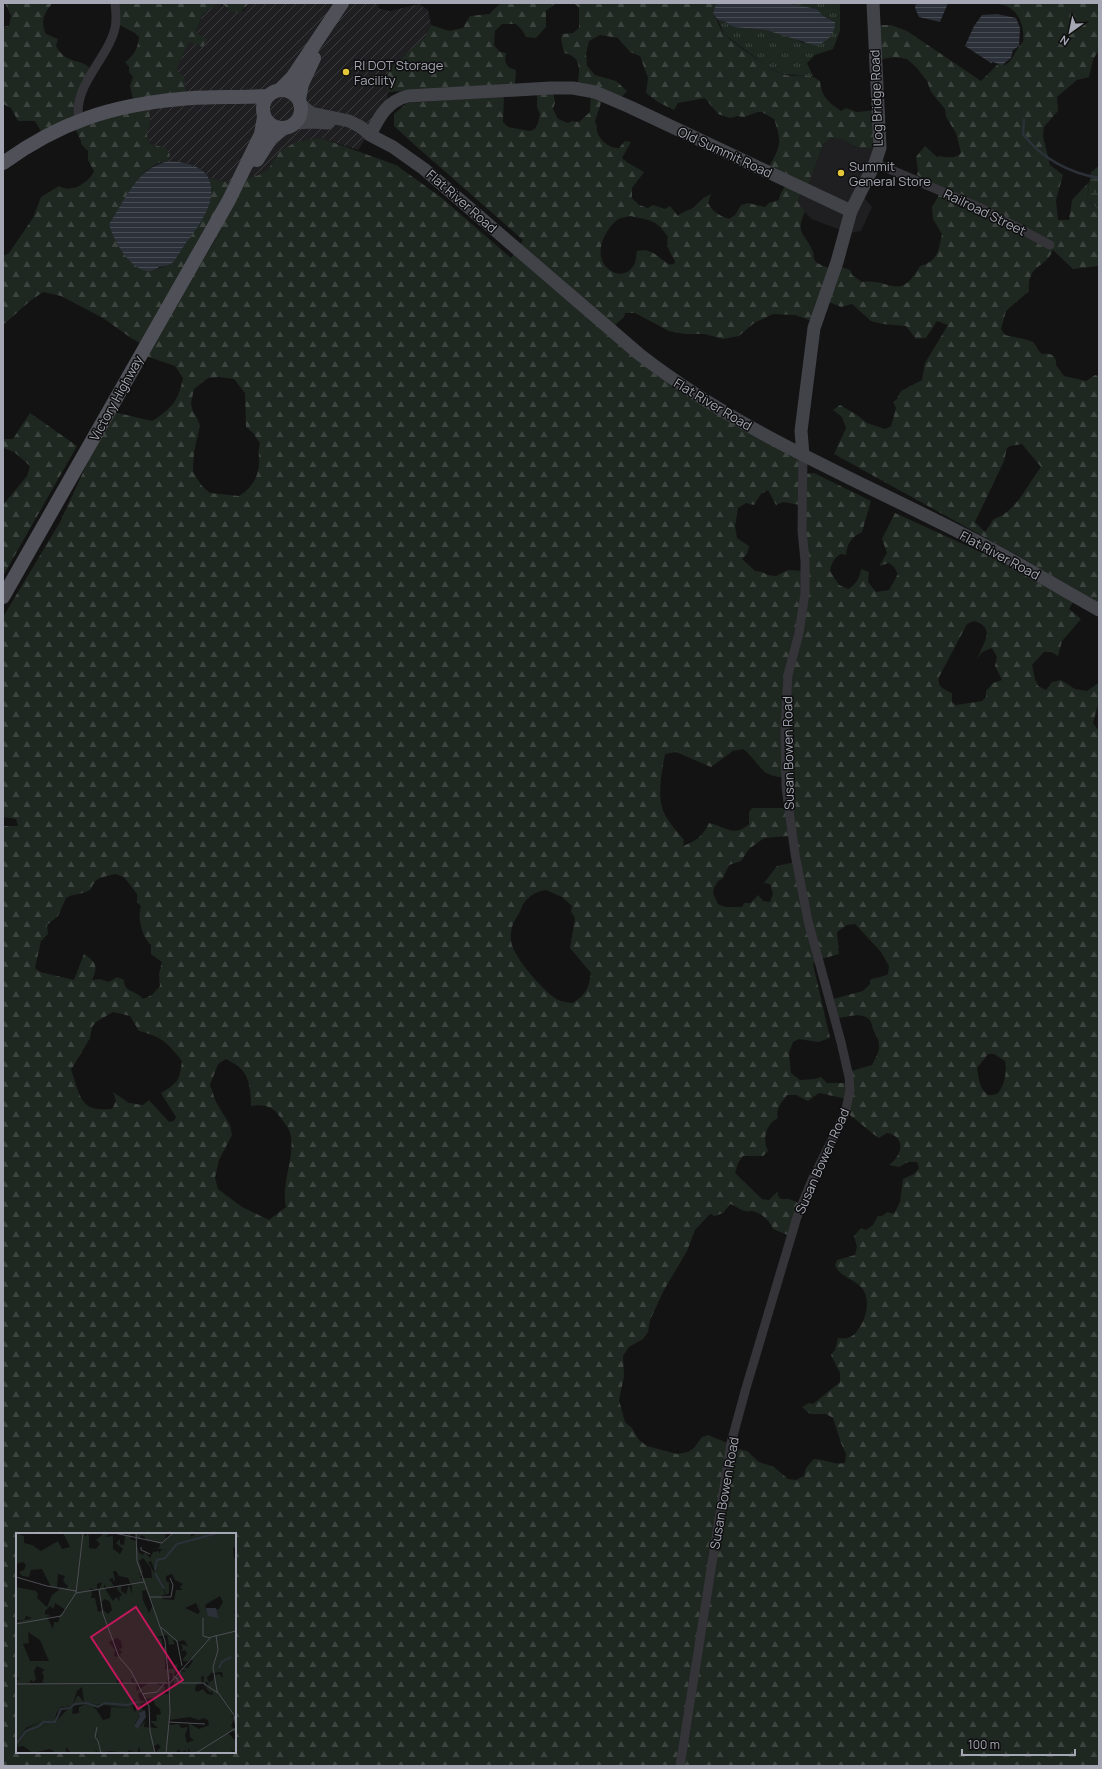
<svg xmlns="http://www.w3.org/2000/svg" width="1102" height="1769" font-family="Manrope,sans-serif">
<defs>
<pattern id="industrial-furrows" width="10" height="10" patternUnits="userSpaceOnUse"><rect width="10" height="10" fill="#1f1f21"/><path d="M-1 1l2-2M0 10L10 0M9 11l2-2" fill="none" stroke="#3d3d3f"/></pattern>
<pattern id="grass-tufts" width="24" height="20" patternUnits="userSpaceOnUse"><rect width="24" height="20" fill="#1f2721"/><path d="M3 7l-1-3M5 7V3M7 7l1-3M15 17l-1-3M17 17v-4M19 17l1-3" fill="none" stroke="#3d443f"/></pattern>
<pattern id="forest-firs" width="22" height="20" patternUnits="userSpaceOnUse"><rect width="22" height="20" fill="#1f2721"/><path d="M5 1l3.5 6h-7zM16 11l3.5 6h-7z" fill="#3d443f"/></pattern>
<pattern id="wetland-marsh" width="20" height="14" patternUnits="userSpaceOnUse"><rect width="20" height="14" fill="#1f2721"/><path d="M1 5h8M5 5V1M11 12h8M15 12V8" fill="none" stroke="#3d443f"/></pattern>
<pattern id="water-rules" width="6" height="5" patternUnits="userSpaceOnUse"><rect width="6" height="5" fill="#2c3139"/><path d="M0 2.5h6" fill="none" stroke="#484c53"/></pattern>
</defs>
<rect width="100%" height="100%" fill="#131314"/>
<path fill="#1f1f21" d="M830,138l10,1 19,9h17l-16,45 12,14 -11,24 -12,2 -38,-14 -6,-7 -7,-11 5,-13h4l16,-43z"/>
<path fill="url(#industrial-furrows)" d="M219,3l12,8h13l5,-8h130l-1,4 2,2 10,2 29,-7 9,6 3,15 -6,12 -35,31 -5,14 3,10 -1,14 -29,44 -37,-12 -41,13 -11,17 -10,7 -28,8 -22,-5 -10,-10 -17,-6 -13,-1 1,-7 -20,-10 -3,-7 -1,-35 32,-30 -1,-4 12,-27 14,6 -7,-16 7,-17z"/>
<path fill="url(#grass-tufts)" d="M786,3h54v28l-7,18 -18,6 -8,8 6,13 -31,-2 -14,-7 -44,-33 -6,-14 6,1 9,6 33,3 26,7 11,6 32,-21 -12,-6 -6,-7z"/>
<path fill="url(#forest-firs)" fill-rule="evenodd" d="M5,3h48c-9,9 -13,19 -7,31l12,5 -2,7c6,11 12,13 23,16 5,1 10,5 14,8l-15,45 56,-12 -4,-17 3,-9 -4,-5v-5l-4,-5c9,-6 13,-14 14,-25l-4,-4 -19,-10v-18l12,-2h91l-16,11 -7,17 3,4 8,4 -4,8 -14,-5 -12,26 1,4 6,5 2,18 -39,7c1,6 3,12 3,17 1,11 -7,11 0,25l16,4 4,6 -1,7 -11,2 -12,8 -37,53 40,47 21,-6 33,-47 7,-18 2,-10 -3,-12 22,5 28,-8 10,-7 11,-17 16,-9 25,-4 75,27 46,33 69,60 12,-18 -106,-93 -23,-21v-12l13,-11 97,-7 -1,26 5,5 22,4 5,-2 3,-6 2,-9 -3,-7v-17l16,-1 2,14 -2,6 5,10 10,4 4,-2 7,1 11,-10 1,-21 -14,-3c2,-15 7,-31 -13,-35l-3,-14 1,-5 11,-1 6,-5v-20l-5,-5h142l-3,11c5,6 7,16 12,21 9,8 47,36 57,39 14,5 24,-4 38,7 1,15 8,21 21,30l5,-3 11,4 20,-2 -1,38h-17l-19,-9 -10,-1 -7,7 -16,43 -4,-1 -5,14 7,11c-11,22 1,22 8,40 1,3 0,6 2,9 4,4 12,6 17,8l4,-4 14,5 2,5 10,7c29,-4 37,21 58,-16 19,-5 18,-16 22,-32l-9,-15 -1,-12 11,-19 -26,-13 1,-4 -2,-14 9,-11 12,11c9,-1 18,3 24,-4l-5,-20 -10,-16 -1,-8 -14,-17 -4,-11 -11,-14 -9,-8 -12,-2 -19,3 4,-35h11l16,6 74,50 18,-18 6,2c9,-5 10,-16 18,-23 2,-17 -5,-35 -24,-38v-1h100v46l-6,11 -4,17 -12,3 -20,17 1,14 -14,16 -1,9 7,29 13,10 -7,25 2,20h11l3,-20 17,-18 -2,17 12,11v56l-26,3 -20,-19c-7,18 -26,14 -24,41l-23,20 -5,18 4,6c5,1 27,5 29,8 3,4 4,8 8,11 8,-1 15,1 14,11l8,11 22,5 9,-6 4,1v230l-24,-17 -53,-31 -188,-104 12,-26 -4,-11 -9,-7 7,-5 17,10 10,8 18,6 6,-3 5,-18 -3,-6 4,-3 4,-8 21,-11 3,-17 23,-38 -11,-4 -11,17 -10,1 -10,-13 -23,-2 -12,-3 -19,-17 -11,3 -17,-7 -9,22 -20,-7 -22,-1 -19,9 -15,13 -16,3 -18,-5h-20l-16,-3 -34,-18h-10l-1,4 -11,10 41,36 148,88 4,23 8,-1 57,28 -9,31c-10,5 -15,11 -16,23l-5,-1c-7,4 -10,10 -11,17l9,14 9,4c8,-4 12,-12 13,-20l8,3 -1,10 8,10 13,-2 9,-16 -4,-7 -5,-4 -10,3 8,-13 -5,-14 13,-26 101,46 77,43 -4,7 12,10 -19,22 -4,15 -7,-4h-7l-12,13 3,14 3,7 8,4 6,-8 9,-2 14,9 12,2 10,-7 2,1v16l-6,22 6,8v1035h-1096v-940h15l-2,-7 -13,-2v-200l57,-95 32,-69 22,-41 38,9c20,-13 26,-19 31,-43l-8,-12 -35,-12 91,-137 -87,128 -13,-7 -28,-20 -42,-22 -18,-4 -13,9 -27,24v-69l6,-3 24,-35 8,-21 18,-11c12,8 30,-3 35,-15l-6,-11v-9l-7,-7v-3l-8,-17 -30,11 -8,-14h-17l-7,-13 -8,-4v-77l6,-1 2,-10zM600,35l18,3 12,14 10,4 8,22 -2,15 12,9 16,8 4,-7 27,-5 13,16 12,4 7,-2 7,1 14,-5h4l12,7c8,23 7,28 -6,49l20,13 -8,14 -1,5 -10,3 -4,4 -17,-4 -7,2 -6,10 -6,4c-9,-3 -16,-7 -21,-16l3,-9c-8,3 -12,8 -18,14 -5,3 -10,3 -15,8l-8,-10 -5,3 -12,-4 -5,3 -9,-3 -7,-7v-10l12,-16 -16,-9 -6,-5 9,-16 -6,-1 -6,7c-9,1 -20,-8 -22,-17 -1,-4 0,-6 -2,-10l9,-27 15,6 8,-9 -11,-10 -21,-6 -8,-9 -1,-12 3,-13zM630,216c21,5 26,3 38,21 -3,9 3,17 7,24l-1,3c-10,4 -17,-18 -37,-13 -1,4 -1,9 -2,12 -8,17 -27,12 -33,-3 -5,-12 4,-31 14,-39 3,-3 10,-4 14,-5zM219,377l15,2 11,14 1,34 7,6 7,10c-2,7 -1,12 -1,19 0,15 -8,27 -20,34l-29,-3 -8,-7 -9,-14 1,-20 6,-26 -3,-8 -4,-6 -2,-9 3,-14 14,-11zM1022,444l19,23c-14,18 -24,44 -47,52l-9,13 -10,-10 29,-61 3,-13 3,-2zM768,490l8,15 7,-3 17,3 4,66 -16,-1 -12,6 -8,-1 -6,-3 -7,-1 -13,-12 5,-5 2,-8 -12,-8 -2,-12 3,-18 8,-5 8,2 7,-11zM974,621c23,7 9,22 3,38l5,-7 10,-4 5,9 -2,9 7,14 -9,3 -7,8v6l-4,4 -26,4 -4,-3v-9c-9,-4 -15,-6 -13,-16l28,-53zM743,749c17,13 17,28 40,28l2,31h-33l-3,4v12c-14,14 -25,2 -40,-1 -6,13 -13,18 -26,23l1,-6c-6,-8 -14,-16 -19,-25 -9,-17 -3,-44 0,-61l11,-2 35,15 22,-16zM789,836l6,26 -18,4 -13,17 6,1 3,10 -3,8 -7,-1 -5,-6 -7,8h-7l-2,4h-17l-7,-3 -5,-11 1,-5 4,-7 5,-3 6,-13 12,-4 8,-12 15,-11zM115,874l9,3 13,17v8l4,4c-4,12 1,31 10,39v9l11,8 -3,12 1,12 -8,9 -9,4c-8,-10 -19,-6 -19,-19l-7,-3 -8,5 -9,-3 -8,1c6,-14 5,-17 -8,-26l-10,26 -34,-8 -5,-4 6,-27 7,-7 -1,-9 11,-9 8,-18c8,-5 15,-3 22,-7 4,-2 3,-4 6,-8 4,-6 14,-7 21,-9zM546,890l16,7 10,9 -1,6 4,6 -5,30 21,25c-3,17 -4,20 -18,30 -5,-1 -11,-1 -15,-3 -14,-8 -45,-43 -47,-59 -1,-6 1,-17 4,-21 2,-4 5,-7 6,-11 3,-10 14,-18 25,-19zM855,924l26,28 8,14 -1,8c-7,4 -12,3 -18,6v4l-7,7 -30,8 3,20c10,-2 29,-9 35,3 1,3 1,6 3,9 8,15 6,19 -2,34l-24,7v11h-21l-6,-6 -6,2 -15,1 -9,-7 -2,-20 4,-11 6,-3 19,3 12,-4 -17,-74 5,-4 21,-6 -2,-22 10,-7zM113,1012l17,4 9,15c23,6 28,11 43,30 -3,20 -3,21 -21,32l15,24 -2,4 -5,1 -20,-22 -6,5 -14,-2 -16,-11 3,9 -4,8c-6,0 -16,1 -22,-2 -12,-6 -14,-26 -19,-37l19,-32 2,-11 4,-5zM988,1054h6l11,7c2,9 0,25 -7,32 -3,2 -6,2 -10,2 -9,-7 -9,-16 -11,-27zM226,1059c5,3 12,6 16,11 8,8 9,25 9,36 12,-2 22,0 29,11 3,4 7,9 9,13 9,21 -9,53 -3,77l-17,13 -27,-13 -24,-18 -3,-11 4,-18 13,-25 -2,-10 -14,-23 -6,-17 8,-21zM819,1093l28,6 -2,13c13,8 22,18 34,26l8,-5c20,4 15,23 2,32l10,2 9,-5h9l2,6 -5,6 -11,5 -3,23 -6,12 -7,-2 -5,4h-4l-5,9 -7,5 -5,-2 -7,8 3,11 -2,8 -18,5 -2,5c4,11 18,14 26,22 11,12 5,33 -4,44 -5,7 -11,8 -19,7l-3,12 -4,5 9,18v9l-27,22 -4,-1 -7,4 8,7h16l7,4 8,25 5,11 -1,9c-13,2 -19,-4 -31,-4l-8,9 -2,8 -8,4 -8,-1 -14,-12 -15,-5 -12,-11 -17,-4v-3l-22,-9 -6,2 -8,11 -6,4 -11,2 -30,-8 -8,-6 -7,-12 -7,-6 -6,-22 5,-23 -1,-21 6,-9 14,-8 5,-7 2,-12 14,-30 23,-39 8,-21 15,-16 5,2 8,-3 7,-9c6,2 10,6 15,7 4,1 3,0 7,0 10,2 18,10 21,18l17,7 11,-32 -12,-5h-8l-3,-3v-5l-9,9 -7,-1 -27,-26 3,-10 5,-7h20l5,-5c-6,-12 -2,-27 10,-33 -3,-9 4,-16 9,-23h9l12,6zM17,1534h218v218h-218z
M221,3h28l-9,10 -9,-2z
M501,3h55l-10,8v16l-10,11 -10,-1 -4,-7 -6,-6h-14l-7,7 -1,14 6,7 6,1 -1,8 3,6 8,3 -1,15 -127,7 -3,-10 5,-14 35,-31 6,-12 18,6 14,-3 7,-12 19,-2z
M30,413l47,33 -74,130v-71l24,-29 3,-10 -16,-14 -11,-4v-9h10z"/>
<path fill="url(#wetland-marsh)" d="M1099,166v44l-12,-11 4,-27z"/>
<path fill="url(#water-rules)" d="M716,3h70l31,6 6,7 12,6c0,13 -7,18 -18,24l-51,-16 -33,-3 -9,-6 -6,-1 -5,-6z
M916,3h32l-8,19 -21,-5 -4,-9z
M997,14l19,4 4,10 -1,18 -6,4 -2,8 -9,7 -9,-3 -2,1 -26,-17 9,-20 8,-11z
M169,161c14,1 34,4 40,18 10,23 -13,51 -26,68 -3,5 -7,13 -12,17 -3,2 -8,2 -12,3 -3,2 -8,5 -11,4 -18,-1 -35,-31 -39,-47 17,-25 28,-57 60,-63z"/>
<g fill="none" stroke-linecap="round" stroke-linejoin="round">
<path stroke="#2c3139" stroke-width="2.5" d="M1024,120l-1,14c18,24 46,39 76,44"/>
<path stroke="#343439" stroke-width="9" d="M79,120c-7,-34 29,-61 36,-92 2,-9 1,-17 0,-25
M875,163l108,46 67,36
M680,1766l51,-323 15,-55 51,-171 15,-37 33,-66 5,-24 -1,-13 -8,-35 -33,-121 -13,-67 -9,-67 -1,-61 3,-51 11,-42 6,-40v-32l-3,-30 1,-76"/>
<path stroke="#424349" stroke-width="13" d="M301,105l10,8 38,8 12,6 9,8 23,12 31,22 215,185c105,82 230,130 347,192 38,20 75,43 113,64
M295,123l16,-1 17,1
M370,135c9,-18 17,-34 38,-39l143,-8h22l22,4 35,15 221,104
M803,455l-2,-24 13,-103 23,-66 14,-51 24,-48 5,-15 -7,-145"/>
<path stroke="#505158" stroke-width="14" d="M281,89l11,-11 50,-75
M263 109a19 19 0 1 1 38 0a19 19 0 1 1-38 0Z
M299,99l3,-15 12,-26
M257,160l14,-22 13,-10
M3,163c57,-41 109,-58 178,-64 29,-3 57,-1 86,-3
M3,597l226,-397 32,-66 3,-17"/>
</g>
<g fill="#e5c73a" stroke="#0e0e0f" stroke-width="1.5">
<circle cx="346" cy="72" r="4"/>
<circle cx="841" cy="173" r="4"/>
</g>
<g text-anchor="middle" stroke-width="3" stroke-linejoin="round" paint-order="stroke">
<g font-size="13" fill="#a5a7b4" stroke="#0e0e0f" text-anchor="start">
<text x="354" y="70">RI DOT Storage<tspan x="354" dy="15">Facility</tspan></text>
<text x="849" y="171">Summit<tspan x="849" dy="15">General Store</tspan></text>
</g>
<g font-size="13" fill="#a5a7b4" stroke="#0e0e0f">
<text transform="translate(876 98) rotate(-92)" y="5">Log Bridge Road</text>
<text transform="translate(725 152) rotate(25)" y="5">Old Summit Road</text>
<text transform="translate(462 201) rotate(41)" y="5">Flat River Road</text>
<text transform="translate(985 212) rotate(26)" y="5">Railroad Street</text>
<text transform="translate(116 398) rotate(-61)" y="5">Victory Highway</text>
<text transform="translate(713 404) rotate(31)" y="5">Flat River Road</text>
<text transform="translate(1000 555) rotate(28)" y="5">Flat River Road</text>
<text transform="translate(788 753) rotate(-91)" y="5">Susan Bowen Road</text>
<text transform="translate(822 1161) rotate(-66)" y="5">Susan Bowen Road</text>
<text transform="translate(724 1493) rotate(-80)" y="5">Susan Bowen Road</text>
</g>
</g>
<g transform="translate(16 1533)">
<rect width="220" height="220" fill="#131314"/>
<path d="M0,0l8,3v7l8,2 9,6 17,-10 4,8 8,-2 -7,-14h20l3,4 1,-4 2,3v12l7,1 4,-5 -4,-4 8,-7h6l-5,4 8,-1v13l7,5 3,-5 -7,-6 4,-4v5l4,1 1,-9 6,-3 -1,6 6,2 3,12 4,2 2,-3 5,6 3,-6 6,-1v3l2,-4h5l-11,-2h4l1,-4 -9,-3 6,-1 -1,-3 -4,1 -2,-5h15l1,6 7,-6h18v4l6,-4h39v14l-3,1 1,10 2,1v52l-3,1 3,1v100l-5,3 4,1 -4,9 5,4 -1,3 -2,-2 -5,2 7,7v12l-3,-2 -1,3h-40l-3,-5v5l-4,-3 -2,3 -3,-4 -4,4h-20l6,-6 -3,-3 -6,3 3,2 -1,4h-13l-2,-6 -2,6 -8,-3 -2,3 -17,-2 -11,2 -3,-3 -1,3h-24l-5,-6v6h-10l-6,-4 -17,4 -10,-7 -6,1 14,-16 16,-6 -6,-4 -15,7 -10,14v-53l2,-4 -2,-4 3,-3 -3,-1v-55l16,-4 -6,-2 -2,4h-8v-33l20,4 2,3 -1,4 10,9 5,-12 9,-7 -3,-1 9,1 1,-2 -5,-5 2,-5 -7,-2 -1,13h-6l-9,-18 -11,1 -2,7 -7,-1 -3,-4 5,-2 2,-5 -3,-3 -7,2zM127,25l8,10 1,10h-12l2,-4h-4l5,-1 -4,-12zM135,28l4,10 1,-7 2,7h3l-2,4 7,20 3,-2v-11l-3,-1v-5l6,-2 3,6 8,4 -3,3 2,3h-6l-2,10 -11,-1 -2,-3 4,-1 -1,-4 -14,-26 -2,-3zM97,38h3l3,5 9,2 4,9v8l-3,-11 -3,10 -5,-3v-6l-3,1 -1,3 5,6 -3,2 1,4 -4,-4 -3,4 -9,-14v-3l2,4 8,-2 -5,-7 4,-1v4l2,-3zM86,49l-3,8 2,12 4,-3 5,3 2,8 -4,4 -5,-4 -5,2 -3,-14h-4l1,-7 -3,-3 8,2v-6zM130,57l7,15 -4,8 -6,-13 -1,-9zM204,63l3,6 -4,7 -12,2 -2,-6zM39,70l11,7 -7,6v6h-5l-1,7 -6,-12 4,-1 -6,-2v-3l5,-5 4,3zM180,70l4,9 -2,2 -13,-6zM12,99l12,8 9,21h-19l-7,-17 6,-1zM151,102l2,10 6,-1 -3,-5 5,3 7,-2 4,6 -7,-2 2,5 -3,2 5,-1 2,4 -5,6 5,2 4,-4 2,3 -5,7h-7l5,4 -7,-1 1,4 -3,2 -3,-2 4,-11 -4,1 -1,4h-8l1,-23 -3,2 -1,-9 -5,-2zM101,105l4,3 1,7 -4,2 4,1 -3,6 -5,-1 1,-6 -6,-8zM21,133l8,4 -3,2 2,5 -2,6h-13l2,-3 3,2 2,-3 -2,-8zM206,139l1,6 -4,-4 -5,1 -1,5 -4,2 -2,-4 4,-5zM153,140h3l2,12 -5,5v4h-5l1,-7 -10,-4h11l4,-5zM188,143l-1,7 3,5v-6l3,1 -3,5 5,5 1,-3 1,5 -6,-1 -4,-5 -6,3 -2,-2 1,-5 6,-2 -1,-6zM117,145l1,4 15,1 -13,8 1,-8 -20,1 -1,-1 2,-4 1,3 3,-3 1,5 10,-1 -2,-4zM66,154l2,15 15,3 14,-5 20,1 1,-2 3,5 -2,9 -3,-8 -2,3 -19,-1 -1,11 -7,2 -7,-11 -11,-5 -6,3v6l-7,1 1,-6h-4l-14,14 1,-8 5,-7h6l1,-3h5l4,-13zM127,158l1,8 9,-1 2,7 5,4 1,5 -5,1 1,6h-7l8,7 -14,-1 1,-6 -6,7 -5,-2h3l-2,-3 5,-7 -2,-3 5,-3 -3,-6 6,-2 -6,-2 -2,-6zM174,184l9,3 5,-2 4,2 1,5 -10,4 -10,-6 1,14 4,3 -7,3 -2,-8 3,-8 -7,1 -2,-4 -10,1v-5z" fill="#1f2721" fill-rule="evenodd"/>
<path d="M140,31l2,7h3l2,17 -9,-16zM216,100l4,1v25l-2,1 -4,-4v-13l4,-4zM62,162l6,7 14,3 15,-6h13l8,3 -4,6 -27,-3 -12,3 -6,-4 -18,3 1,-3h5zM25,188l6,4 -16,6 -2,4 -13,12v-5l9,-12z" fill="#1f2721"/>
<path d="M120,0h28l2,8 -21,-1v-3l-4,-2 -1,4 -4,-1z" fill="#1f2721"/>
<path d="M190,75h10l2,10 -10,-2zM129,177l1,7 -8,12 -4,-3 6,-10 -2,-3z" fill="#2c3139"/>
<path fill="none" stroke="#2c3139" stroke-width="2" d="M139,37l2,-10 8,-2 12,-14 41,-11M139,40l9,16M203,135l3,-6 9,-5M0,211l10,-13 12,-4 5,-5h12l6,-13 9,-1 5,-4 12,-1 11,4 7,-4 22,2 11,-3"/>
<path fill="none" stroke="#4d4e54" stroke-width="1" d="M98,0l48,10 11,-10M120,0l1,28 28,80 4,43M125,14v3l9,4M0,44l31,9 29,5M83,57l4,24 16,43 12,14 18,35 1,25 5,22M60,60l68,-11M60,60l7,-60M134,64h21l2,-12 -3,-7M187,85v18l7,2M0,91l45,-8 15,-23M145,94l16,14 5,25M200,102l2,15 -5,17 4,24 17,24 2,13M160,144l3,6h24l15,10M0,151l152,-1M126,161l15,-2 7,-8M153,189l36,2M81,194l-2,10 3,4 3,12M150,220l4,-41 -1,-28 42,-47 25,-6M180,220l40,-25"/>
<path fill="#c2185b" fill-opacity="0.15" stroke="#c2185b" stroke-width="2" d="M120,74l47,73 -45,29 -47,-72z"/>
<rect width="220" height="220" fill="none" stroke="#a5a7b4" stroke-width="2"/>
</g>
<rect width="1102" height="1769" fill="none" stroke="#a5a7b4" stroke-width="8"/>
<g transform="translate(1070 32) rotate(213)" stroke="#0e0e0f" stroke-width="3" paint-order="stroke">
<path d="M0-3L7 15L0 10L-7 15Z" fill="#a5a7b4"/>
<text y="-6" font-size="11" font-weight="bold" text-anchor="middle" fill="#a5a7b4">N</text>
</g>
<path d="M962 1749v6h113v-6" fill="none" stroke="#a5a7b4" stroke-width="2"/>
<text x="968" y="1749" font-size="12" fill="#a5a7b4" stroke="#0e0e0f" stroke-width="3" paint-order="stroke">100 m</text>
</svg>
